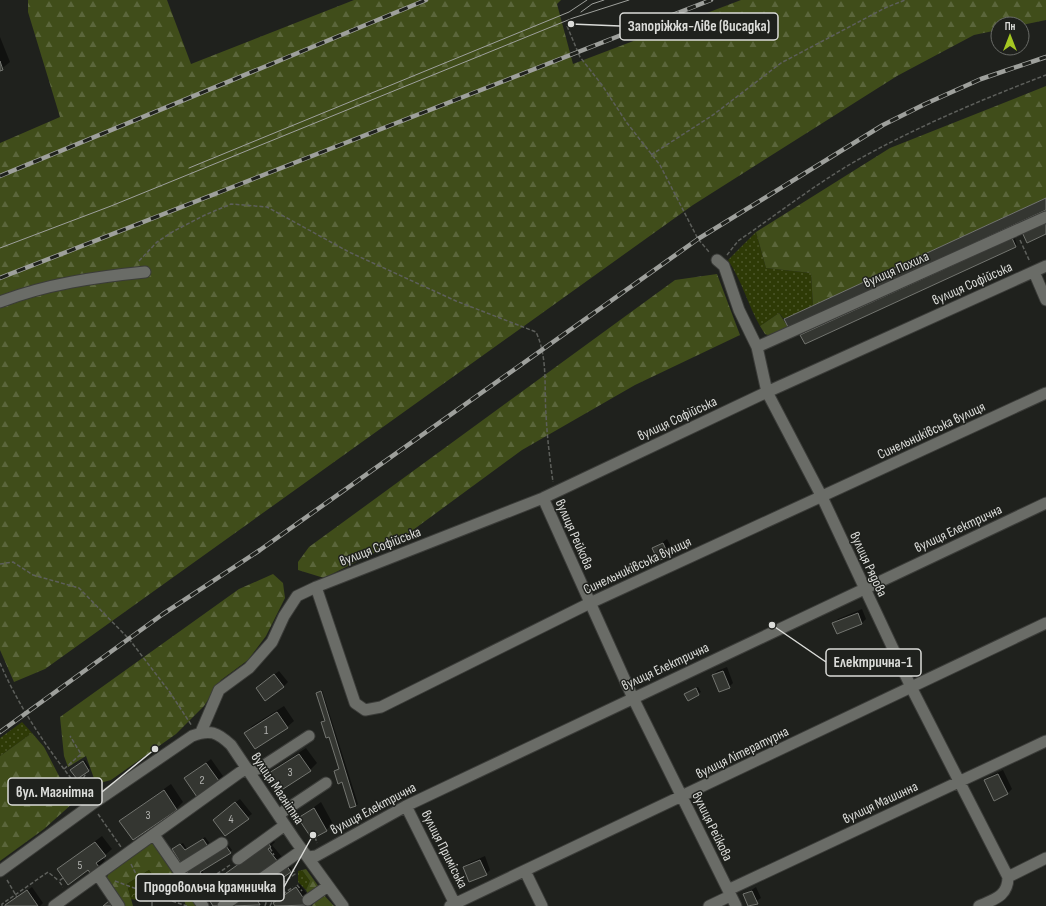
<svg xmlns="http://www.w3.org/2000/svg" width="1046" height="906" font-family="'Sofia Sans Condensed',sans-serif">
<defs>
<pattern id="grass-dots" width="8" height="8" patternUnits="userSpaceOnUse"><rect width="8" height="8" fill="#2e3a06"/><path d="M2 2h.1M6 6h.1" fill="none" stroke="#4c562a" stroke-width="1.8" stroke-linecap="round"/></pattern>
<pattern id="forest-firs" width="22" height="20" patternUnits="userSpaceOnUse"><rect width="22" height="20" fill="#404d1a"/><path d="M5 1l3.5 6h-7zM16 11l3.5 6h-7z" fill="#5b663b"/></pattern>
<pattern id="park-crowns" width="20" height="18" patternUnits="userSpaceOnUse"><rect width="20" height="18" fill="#2e3a06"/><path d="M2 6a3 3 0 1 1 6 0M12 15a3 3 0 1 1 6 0" fill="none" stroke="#4c562a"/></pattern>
</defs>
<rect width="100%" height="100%" fill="#1f211d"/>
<path fill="url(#grass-dots)" d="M756,232l10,36 45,5 2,33 -29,13 -5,-6 -19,13c-12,-21 -18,-45 -32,-66z
M22,722l10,11 -32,23v-18z
M302,870l8,11 -4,9 -8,-8v-11z"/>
<path fill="url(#forest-firs)" d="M28,0h139l24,64 163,-64h207l-4,4 16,60 168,-64h305v20l-24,5 -24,-1v6l-24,5 -77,41 -204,129 -648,464 -31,13 -14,-32v-507l60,-26 -32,-105z
M1046,86v112l-233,108 -2,-33 -45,-5 -10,-36 134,-84z
M717,274l23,61 -105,50 -113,65 -124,91 -74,37 -26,-8v-8l11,-15 366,-267z
M779,313l10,16 -16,8 -8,-3 -5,-8z
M273,574l10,9 2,15 -19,38 -18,24 -27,20 -17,26 -28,28 -65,46 -15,4 -10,-28 -18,11 -4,-11 -4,-39 179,-128z
M32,733l12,14 29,56 -29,26 -44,32v-105z
M152,839l51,67h-17l-4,-12 -20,-5 -13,-19 -22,14 6,22h-8l-19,-26 4,-10z
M306,869l13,18 -10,10 -3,-7 4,-9 -8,-11z
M321,892l13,14h-22z"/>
<path fill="url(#park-crowns)" d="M149,870l13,19 -15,13 -16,-3 -4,-15z"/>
<path fill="#0007" d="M0,37l10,25 -10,8z
M1046,198v11l-259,109z
M1014,236l3,9 -2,1 -214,89z
M667,539l6,11 -5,5 -15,-6z
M862,609l4,10 -4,4 -25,10 -4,-9 5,-5z
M727,667l6,16 -4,4 -16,-12 4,-4z
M279,671l9,11 -5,5 -26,1z
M698,687l3,5 -13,8 -1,-8z
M322,690l36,114 -2,2 -13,-25 -8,-10 5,-3 -10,-33 -8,-13 3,-2 -8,-27z
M284,706l10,15 -7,6 -41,6 6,-7z
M306,748l11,15 -7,7 -40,4 7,-7z
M211,759l12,17 -4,4 -33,-2z
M85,760l5,8 -13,10 -4,-10z
M1003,770l9,19 -4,4 -22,-12 4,-5z
M171,784l12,18 -7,7 -56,12 7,-6z
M240,799l12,15 -27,21 -7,-19z
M321,802l12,22 -7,6 -27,-12z
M102,836l10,13 -9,8 2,3 -6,7 -8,5 -2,-4 -31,1z
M205,837l6,8 -29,19 -7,-17 8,-4 4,6z
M273,840l2,2 -3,3 10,12 -5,5 -68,34 -11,-6 13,-10 2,3z
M229,846l3,4 -2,2 -28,18 4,8 -2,2 -16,-9z
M485,856l5,14 -4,4 -22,-7 5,-4z
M288,864l4,5 -1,2 -34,24 4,7 -2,2 -3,2h-26z
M300,884l11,16 -4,4 -3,2h-28l-1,-3 4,-4z
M32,887l11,16 -3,3h-34z
M756,887l5,11 -12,8 -5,-11z"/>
<path fill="#343631" stroke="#737570" d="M0,61l3,9 -3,1z
M1046,198v12l-257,119 -5,-10z
M1046,221v13l-19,9 -5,-11z
M1012,238l4,9 -211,97 -5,-9z
M663,543l6,13 -11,5 -6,-13z
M858,613l4,11 -25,10 -5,-11z
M723,671l7,17 -11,4 -7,-17z
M274,674l10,13 -19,14 -9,-13z
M696,688l3,7 -11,6 -4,-7z
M321,691l35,115 -6,2 -8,-26 -4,2 -4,-13 5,-2 -10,-32 -3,1 -5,-16 4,-1 -9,-28z
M277,712l11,16 -33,21 -11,-16z
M299,754l12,17 -31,20 -11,-18z
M83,761l6,10 -12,8 -7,-9z
M206,763l13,18 -22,16 -13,-19z
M998,774l10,20 -14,7 -10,-21z
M164,790l13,20 -44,30 -14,-19z
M235,802l14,17 -24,17 -12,-16z
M314,808l13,23 -15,8 -14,-21z
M203,839l6,9 -27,17 -10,-16 8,-5 5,6z
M95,842l11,14 -10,7 3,4 -8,7 -3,-4 -20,15 -11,-16z
M268,843l3,4 -3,2 10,13 -62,44h-3l-5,-8 -4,2 -7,-10 9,-6 2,2z
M226,846l5,7 -31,19 5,8 -9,6 -10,-15z
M480,860l7,15 -18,7 -6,-15z
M286,865l5,7 -23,16 -4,-7z
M261,883l4,6 -9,8 4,8 -31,1z
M296,887l12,18 -33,1 -2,-3z
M27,890l11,16h-33v-1z
M752,891l6,13 -10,2 -5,-12z
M109,901l4,5h-10z"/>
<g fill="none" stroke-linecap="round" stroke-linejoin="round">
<g stroke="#3b3c39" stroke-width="13">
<path id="minor" d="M717,260l7,6 15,44 18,37 10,45 55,105 89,190 97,190
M1034,272l12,28
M0,302c46,-18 96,-25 145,-30
M757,347l289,-130
M543,498l90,200 103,208
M316,587l39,116 10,7 16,-3 209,-104 456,-210
M201,732l18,-42 30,-22 23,-26 12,-26 13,-20 19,-9 227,-89 224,-106 279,-126
M406,806l50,100
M278,815l48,-32
M154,835l49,71
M302,850l6,7 8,-1 90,-50 640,-303
M238,859l47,-34
M179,870l43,-27
M0,871l91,-66 101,-69c18,-7 25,-4 39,9l64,95 48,66
M525,871l17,35
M98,875l21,31
M728,890l318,-149
M308,900l20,-14
M54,906l185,-133 8,-5 3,4 10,-4 49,-32
M223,906l79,-56
M450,906l596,-283
M709,906l21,-10
M979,906c16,-7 29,-10 29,-29l38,-19"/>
</g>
<path stroke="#5d5f5b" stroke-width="1.5" stroke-dasharray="4 2" stroke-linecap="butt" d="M567,26l13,31 22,28 25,38 33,42 38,74 12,14
M651,155l62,-40 68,-52 104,-55 20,-8
M1020,240l10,22
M727,255l11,-14c41,-28 80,-59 123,-83 60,-33 122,-59 185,-83
M139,261l18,-19 17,-11 31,-16 26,-11 36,3 82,45 107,49 80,31c12,26 8,55 10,82 1,23 4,46 7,68
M0,564l13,-2 20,13 46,13 50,51 40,52 23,35
M0,663c21,49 52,92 85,133
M64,769l17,-15 -11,-18
M78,789l8,-16
M98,814l23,33
M315,837l2,6
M270,848l4,7
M131,864l14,28 42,14
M63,878l-4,3 4,6
M7,880l10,17
M115,881l30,11
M202,884l28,-19
M297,885l5,6
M2,906v-2l46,-32 11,9
M152,906v-12
M265,906l4,-13 26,-19 -2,-5
M270,906l2,-4 21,-15"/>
<use href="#minor" stroke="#6a6c67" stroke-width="11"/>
<path stroke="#9ea09c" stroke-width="1" d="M581,12l11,-8 12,-4
M189,168l380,-156 18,-12
M0,248l111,-42 462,-188 56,-18"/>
<g stroke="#9ea09c" stroke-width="4.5">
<path id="rail" d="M0,176l426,-176
M0,278l711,-278
M0,732l163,-118 97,-64 438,-311 185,-114 42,-21 56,-25 65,-22"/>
</g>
<use href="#rail" stroke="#1f211d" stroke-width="3" stroke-dasharray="9" stroke-linecap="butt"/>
</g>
<g text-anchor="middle" stroke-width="3" stroke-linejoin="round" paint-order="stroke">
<g font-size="12" fill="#b1b2af">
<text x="266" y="734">1</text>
<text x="290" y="776">3</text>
<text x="202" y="784">2</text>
<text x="148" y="819">3</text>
<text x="231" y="823">4</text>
<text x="80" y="869">5</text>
</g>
<g font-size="14" fill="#dbdcd9" stroke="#1f211d">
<text transform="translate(896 269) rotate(-24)" y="5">вулиця Похила</text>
<text transform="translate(972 283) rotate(-24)" y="5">вулиця Софійська</text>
<text transform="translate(677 418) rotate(-25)" y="5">вулиця Софійська</text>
<text transform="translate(931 430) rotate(-25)" y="5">Синельниківська вулиця</text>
<text transform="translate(958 528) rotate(-25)" y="5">вулиця Електрична</text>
<text transform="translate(575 534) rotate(66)" y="5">вулиця Рейкова</text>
<text transform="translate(380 546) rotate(-21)" y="5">вулиця Софійська</text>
<text transform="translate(869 564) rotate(65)" y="5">вулиця Рядова</text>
<text transform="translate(637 565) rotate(-25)" y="5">Синельниківська вулиця</text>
<text transform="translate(665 666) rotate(-25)" y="5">вулиця Електрична</text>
<text transform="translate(742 752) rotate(-26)" y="5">вулиця Літературна</text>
<text transform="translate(278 788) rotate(56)" y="5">вулиця Магнітна</text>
<text transform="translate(880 802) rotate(-25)" y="5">вулиця Машинна</text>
<text transform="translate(373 808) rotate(-28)" y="5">вулиця Електрична</text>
<text transform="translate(713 826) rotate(64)" y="5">вулиця Рейкова</text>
<text transform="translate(445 849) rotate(63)" y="5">вулиця Приміська</text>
</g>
</g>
<path fill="none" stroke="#dbdcd9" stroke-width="1.5" d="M571 24L620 26M772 625L826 662M155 749L102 792M313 835L284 887"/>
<g fill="#dbdcd9" stroke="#1f211d" stroke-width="1.5">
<circle cx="571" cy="24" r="4"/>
<circle cx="772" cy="625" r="4"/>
<circle cx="155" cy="749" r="4"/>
<circle cx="313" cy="835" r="4"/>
</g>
<g fill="#1f211d" stroke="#dbdcd9" stroke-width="1.5">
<rect x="620" y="13" width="158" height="27" rx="4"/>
<rect x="826" y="649" width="95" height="27" rx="4"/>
<rect x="8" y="778" width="94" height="27" rx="4"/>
<rect x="136" y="874" width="148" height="27" rx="4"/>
</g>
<g font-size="15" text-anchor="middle" font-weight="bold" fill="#dbdcd9">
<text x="699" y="31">Запоріжжя-Ліве (висадка)</text>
<text x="873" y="667">Електрична-1</text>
<text x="55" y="797">вул. Магнітна</text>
<text x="210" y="892">Продовольча крамничка</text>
</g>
<g transform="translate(1010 36)"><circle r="19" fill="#1f211d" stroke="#6a6c68"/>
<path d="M0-3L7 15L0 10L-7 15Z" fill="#a5c822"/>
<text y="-6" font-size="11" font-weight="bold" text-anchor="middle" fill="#dbdcd9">Пн</text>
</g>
</svg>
